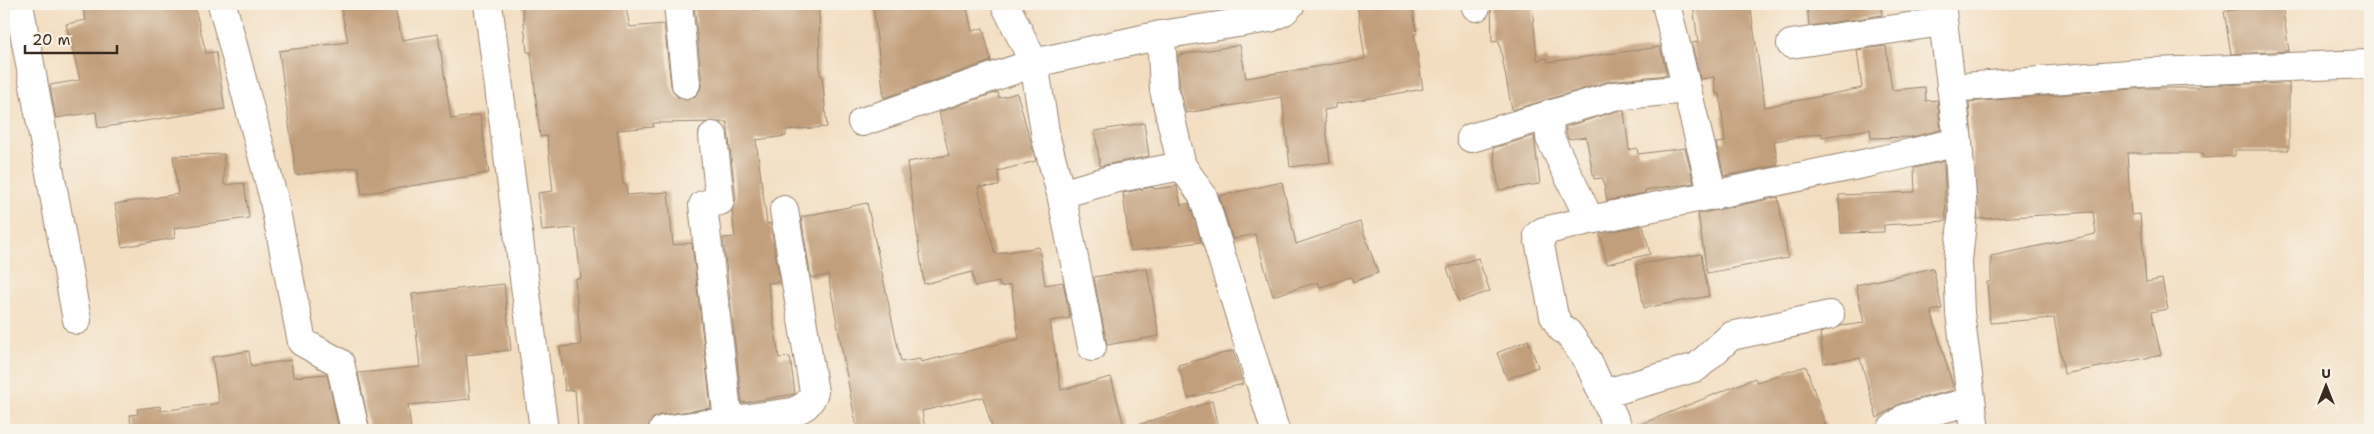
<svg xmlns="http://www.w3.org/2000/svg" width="2374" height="434" font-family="'Shantell Sans',sans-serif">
<rect width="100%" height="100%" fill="#f7f3e8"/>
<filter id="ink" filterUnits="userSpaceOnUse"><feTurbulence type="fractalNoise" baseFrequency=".02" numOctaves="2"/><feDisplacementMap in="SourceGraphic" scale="10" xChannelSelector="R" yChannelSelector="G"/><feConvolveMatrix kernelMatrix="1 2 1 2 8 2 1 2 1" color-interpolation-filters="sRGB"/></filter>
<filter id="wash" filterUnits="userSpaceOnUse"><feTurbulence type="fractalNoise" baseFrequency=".0096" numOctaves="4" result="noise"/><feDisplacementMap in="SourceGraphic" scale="20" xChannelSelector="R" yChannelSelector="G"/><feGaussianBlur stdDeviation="1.12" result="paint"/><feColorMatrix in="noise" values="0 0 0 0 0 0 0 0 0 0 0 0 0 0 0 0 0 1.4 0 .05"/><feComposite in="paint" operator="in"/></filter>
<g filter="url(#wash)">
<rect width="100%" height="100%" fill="#f3ddc0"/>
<g id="blocks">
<path fill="#c29f7b" d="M82,4h112l12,49 10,-1 9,57 -127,19 -2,-16 -40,6 -6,-33 30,-5 -14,-56 20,-4z
M340,4h54l8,36 36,-6 13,85 29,-4 9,58 -127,21 -4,-27 -62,8 -17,-124 69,-9z
M522,4h103l5,23 34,-3 7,62 3,7 5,5 8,2 8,-4 5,-6 2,-7 -8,-79h60v5l65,-1 1,67h2l5,52 -41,3v6l-30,4 11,84 3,-1 10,59 -12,1 11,75 11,-1 5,37 -53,9 -19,-165 12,-1 -3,-27 4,-11 -9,-77 -74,1 1,4 -37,3 6,54h3l1,11 41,-3 5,53 19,-2 19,165 -51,7 -7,3 -5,9 -70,3 -3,-40 -10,1 -5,-44 21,-2 -6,-66 6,-1 -6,-50 -33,3 -4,-38 15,-2 -6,-55 -7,1 -9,-85h-4z
M873,4h93l6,27 11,-3 8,33 -107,37z
M1357,4h55l5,30h-3l9,55 -87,15v4l-12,2 6,52 -40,5 -8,-70 -96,16 -6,-25 -2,-33 62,-10 6,33 119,-19z
M1491,4h41l5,56 10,-2 1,4 112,-15 7,28 -57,6 -98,29 -13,-69 -7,1z
M1693,4h57l15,103 97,-19 -5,-38 29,-4 6,44 33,-3 1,14 11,-1 4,30 -29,7 -41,1 -1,-9 -48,8v-4l-48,8 4,24 -54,11 -8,-33 9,-1 -5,-48h-4l-2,-17 -14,2 -8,-36 6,-1z
M1807,4h73l2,11 -73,11z
M2270,4h12l7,47 -58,3 -7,-43z
M2289,83v67h-54v6l-31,2 -1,-5h-76l4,62 9,-1 6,68 16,-3 6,30 -17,3 10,43 -97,19 -10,-56 -64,5 -3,-41 4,-1v-25l105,-22 -3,-22 -115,7 -9,-117 176,-14h54v-2l13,-1z
M998,92l1,6 18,-5 19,68 -38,10 1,15 -21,1 17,67 44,-7 6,38 18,-3 7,36 -20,3 11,69 50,-13 14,53h-132l-10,-33 -61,14 3,19h-68l-29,-155 -17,3 -10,-61 66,-14 34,159 19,-3 1,3 98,-23 -8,-54 -11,2 -1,-5 -24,5 -3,-15 -48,12 -17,-122 42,-7 -10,-43z
M1617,111h7l5,39 8,-2 1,6 47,-6 9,35 -49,7v3l-38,8 -4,-23 -9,1 -8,-42 -18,2 -3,-12z
M1144,123l5,33 -49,10 -5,-35z
M1534,136l6,48 -41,6 -6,-42z
M224,154v31l20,-2 5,35 -75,10 1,10 -53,9 -7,-43 63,-10 -5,-38z
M1944,161l2,60 -62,4v7l-43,1 -2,-38 76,-3 -1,-24z
M1282,182l14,62 64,-22 18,51 -25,9 -2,-5 -31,10 -2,-5 -45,14 -18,-62 -22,5 -14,-43z
M1177,186l4,19 8,-2 12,39 -71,9 -7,-58 30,-6 1,2z
M1778,197l10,61 -81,15 -9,-59z
M1643,225l7,29 -43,10 -7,-30z
M1701,254l8,42 -65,12 -8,-43z
M1478,258l12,33 -31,11 -12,-34z
M1147,268l12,68 -52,9 -13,-68z
M1933,268l9,41 -11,2 23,79 -53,13 -24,15 -17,-60 -36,5 -4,-30 21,-7 23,-3 -8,-38z
M504,284l7,66 -45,5 4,44 -62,6 3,25h-41l-12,-57 62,-6 -8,-73z
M1528,340l10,27 -31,12 -10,-26z
M249,351l2,15 40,-6 2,17 34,-3 12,56h-208l-1,-15 8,-1 -1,-5 23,-3 1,5 58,-8 -7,-46z
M1233,351l10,33 -55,14 -10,-33z
M1806,366l21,64h-193v-3l121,-49 2,4z
M1212,401l6,26 -14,3h-65l-1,-5z
M801,425v5h-27l20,-3z"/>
</g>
</g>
<g filter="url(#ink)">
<use href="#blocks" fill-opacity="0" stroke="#97846f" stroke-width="1"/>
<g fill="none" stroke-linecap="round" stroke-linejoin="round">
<g stroke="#97846f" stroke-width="30">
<path id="minor" d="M19,4l58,316
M222,4l51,192 29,146 38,21 15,67
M678,4l8,80
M1005,4l29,59 12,75 15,56 31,153
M1475,4l1,3
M1666,4l47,192
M1941,4l17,138 5,70 -5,49 2,52 15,117
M1161,35l3,55 18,76 21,30 72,234
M1791,44l152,-22
M1951,88l202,-16 217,-8
M1549,114l1,24 40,82
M862,122l172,-59 127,-28 109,-17 14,-7 7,-7
M713,136l7,65 -17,4 25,216
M1471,138l143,-42 73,-7
M1061,194l52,-15 69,-13
M1603,394l94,-27 34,-31 99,-21
M663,430l129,-18c12,-4 18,-8 22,-20l-30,-182
M1619,430l-31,-69 -20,-28 -7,-5 -7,-12 -16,-81 6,-4 46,-11 282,-58 86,-20
M1891,430l14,-12 65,-16"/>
</g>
<g stroke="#97846f" stroke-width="30">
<path id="tertiary" d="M488,4l56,426"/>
</g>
<use href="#minor" stroke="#fff" stroke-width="28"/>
<use href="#tertiary" stroke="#fff" stroke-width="28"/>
</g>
</g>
<rect width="2374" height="434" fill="none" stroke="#f7f3e8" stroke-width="20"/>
<g transform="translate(2326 386)" stroke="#f7f3e8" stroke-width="4" paint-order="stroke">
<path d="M0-4L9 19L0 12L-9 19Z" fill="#3b2a1e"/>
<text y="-8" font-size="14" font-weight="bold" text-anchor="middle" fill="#3b2a1e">U</text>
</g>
<path d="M25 45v8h92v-8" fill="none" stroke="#3b2a1e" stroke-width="2.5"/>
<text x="32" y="45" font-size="15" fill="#3b2a1e" stroke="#f7f3e8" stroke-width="4" paint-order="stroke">20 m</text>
</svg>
